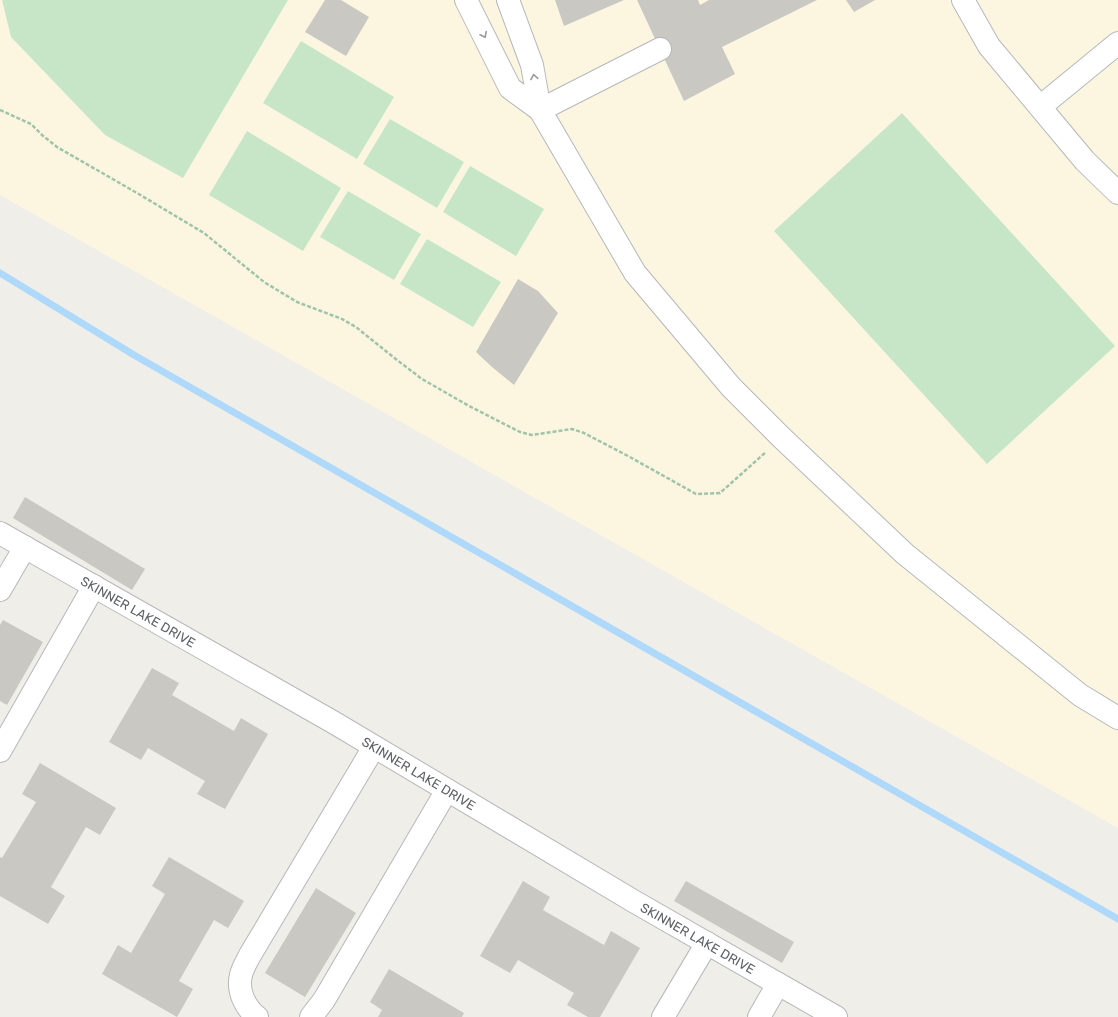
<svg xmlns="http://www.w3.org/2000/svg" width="1118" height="1017" font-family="Rubik,sans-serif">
<rect width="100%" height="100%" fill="#f0eee8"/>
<path fill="#fcf6e1" d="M0,0h1118v828l-1118,-633z"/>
<path fill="#c7e6c7" d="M2,0h286l-105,178 -78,-43 -94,-98z
M301,41l93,56 -37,62 -94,-56z
M902,113l213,233 -128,118 -213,-233z
M390,119l74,43 -27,46 -74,-44z
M247,131l94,57 -38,63 -94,-56z
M470,166l74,43 -28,47 -73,-44z
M348,191l73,43 -27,46 -74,-43z
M427,239l74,43 -28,45 -73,-43z"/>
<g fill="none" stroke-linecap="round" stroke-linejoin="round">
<path stroke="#afd9fa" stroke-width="7" d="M0,273l134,82 984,564"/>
</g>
<path fill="#c9c8c2" d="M325,0h16l28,17 -23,39 -41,-24z
M555,0h69l-60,26z
M637,0h61l2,5 9,-5h108l-95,47 13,27 -51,27z
M846,0h29l-21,12z
M518,279l20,12 20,22 -44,72 -22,-18 -16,-15z
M25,497l120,72 -13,21 -119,-72z
M3,620l40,22 -36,63 -7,-4v-76z
M152,668l27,15 -7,12 62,36 7,-13 27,16 -43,75 -28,-15 8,-13 -57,-33 -7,12 -32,-18z
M40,763l76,45 -16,27 -14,-8 -35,60 14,9 -17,28 -48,-28v-39l2,1 34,-56 -14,-8z
M169,857l75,44 -16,27 -14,-8 -35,61 14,8 -16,28 -75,-43 16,-29 13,8 34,-59 -13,-8z
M523,881l27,16 -7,13 61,35 7,-14 29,17 -40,69h-12l-21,-12 7,-12 -56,-33 -8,13 -30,-17z
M686,881l108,61 -12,21 -108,-62z
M316,888l40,25 -51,84 -40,-24z
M389,969l75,44 -2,4h-84l4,-7 -12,-8z"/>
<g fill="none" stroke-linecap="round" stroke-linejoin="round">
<g stroke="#b5b8bb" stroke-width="24">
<g id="minor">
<path d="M466,0l44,88 30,22 -8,-45 -24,-65"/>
<path d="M963,0l26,46 96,115 33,32"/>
<path d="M660,49l-120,61 95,163 96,114 51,51 123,116 175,141 38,23"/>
<path d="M1040,107l78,-64"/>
<path id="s1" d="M0,533l333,189 302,180 201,115"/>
<path d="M0,590l25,-43"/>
<path d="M0,751l94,-165"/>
<path d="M257,1017c-12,-10 -20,-26 -16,-42 1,-6 6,-14 9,-20l124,-208"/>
<path d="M311,1017l13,-17 123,-210"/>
<path d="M663,1017l44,-74"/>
<path d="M759,1017l19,-33"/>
</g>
</g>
<path stroke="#9fc4a9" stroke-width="2.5" stroke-dasharray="4 2" stroke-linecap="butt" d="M0,110l31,14 11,11 15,12 80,46 67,40 60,49 33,20 45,17 14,8 41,33 25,19 47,27 51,26 12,3 40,-6 12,4 44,23 68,38 24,-1 46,-41"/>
<use href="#minor" stroke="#fff" stroke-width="22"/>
</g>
<defs><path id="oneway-chevron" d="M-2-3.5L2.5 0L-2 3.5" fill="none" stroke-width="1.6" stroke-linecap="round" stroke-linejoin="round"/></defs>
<g stroke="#979a9c">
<use href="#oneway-chevron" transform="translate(484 35) rotate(63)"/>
<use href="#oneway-chevron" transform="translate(534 77) rotate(-99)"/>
</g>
<g text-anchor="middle" stroke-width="4" stroke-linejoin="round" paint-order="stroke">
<g font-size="13" fill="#5f6367" stroke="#fff">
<text dy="5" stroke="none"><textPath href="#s1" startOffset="159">SKINNER LAKE DRIVE</textPath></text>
<text dy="5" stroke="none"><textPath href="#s1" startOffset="483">SKINNER LAKE DRIVE</textPath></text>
<text dy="5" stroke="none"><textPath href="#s1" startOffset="807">SKINNER LAKE DRIVE</textPath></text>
</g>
</g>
</svg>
